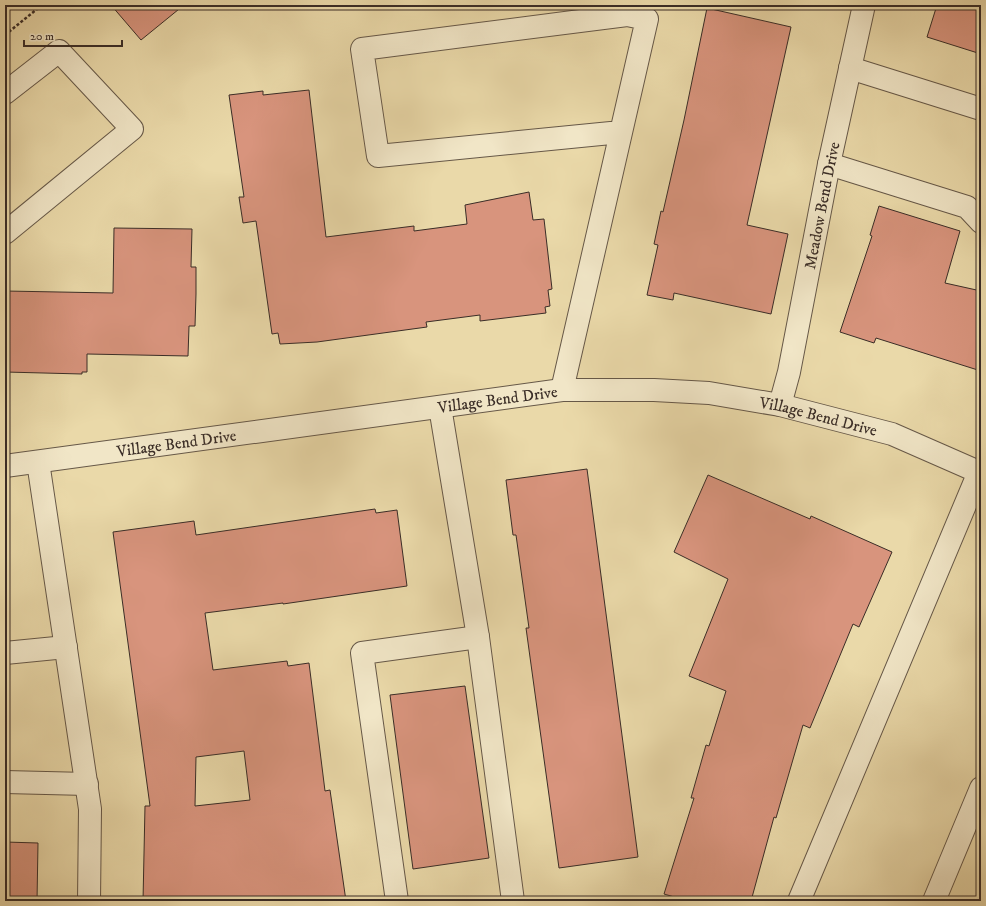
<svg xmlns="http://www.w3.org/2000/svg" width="986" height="906" font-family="'IM FELL DW Pica',serif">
<rect width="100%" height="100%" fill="#ead9a9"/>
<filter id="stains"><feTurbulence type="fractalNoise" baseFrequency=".005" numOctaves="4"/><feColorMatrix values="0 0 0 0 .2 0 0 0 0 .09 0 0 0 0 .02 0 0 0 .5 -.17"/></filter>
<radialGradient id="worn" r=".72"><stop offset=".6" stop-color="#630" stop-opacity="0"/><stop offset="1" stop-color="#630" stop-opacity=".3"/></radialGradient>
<path fill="#d8947d" stroke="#3a2d27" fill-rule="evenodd" d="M111,5h73l-43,35z
M937,5h44v49l-54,-17z
M707,8l84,19 -44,198 41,9 -17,80 -97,-21 -1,7 -26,-5 11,-50 -4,-1 7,-33 2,1 21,-92z
M309,90l17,147 88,-11v5l53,-7 -2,-19 64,-13 4,28 11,-1 8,70 -4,1 2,16 -5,1 1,6 -66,8v-6l-54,7 1,5 -110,15 -37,2 -2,-11 -6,1 -16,-113 -13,2 -4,-26h5l-15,-102 34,-4v4z
M879,206l81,25 -15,52 36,8v80l-105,-33 -2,5 -34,-11 32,-96 -2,-1z
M114,228l78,1 -1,38h5v27l-1,32h-6l-1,30 -101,-2v18h-5v2l-77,-2v-81l108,2z
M587,469l51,388 -79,11 -33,-240h3l-13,-93h-3l-7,-55z
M708,475l102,44 1,-3 81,36 -33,75 -6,-3 -43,104 -7,-3 -27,93 -2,-1 -23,84h-63l-24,-7 30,-96h-3l15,-53 3,1 17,-55 -37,-15 39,-97 -54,-27z
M375,509l1,4 21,-3 10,76 -124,18v-1l-78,10 8,57 74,-9 1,5 21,-3 16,128 5,-1 16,111h-203l2,-95h5l-37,-274 81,-11 2,14zM244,751l6,49 -55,6 1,-49z
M465,686l24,172 -76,11 -23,-174z
M5,842l33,1 -1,58h-32z"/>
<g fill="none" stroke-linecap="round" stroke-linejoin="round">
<g stroke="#665848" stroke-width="24">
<g id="minor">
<path d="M850,68l131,41"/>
<path d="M5,93l54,-42 73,78 -127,104"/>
<path d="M829,164l138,43 14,15"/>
<path d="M562,390l85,-371 -20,-4 -265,34 16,107 243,-24"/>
<path id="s1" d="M780,405l9,-33 40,-208 35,-159"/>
<path d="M440,407l38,230 35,264"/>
<path d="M38,462l52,347 -1,92"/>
<path id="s2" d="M5,466l557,-76h92l55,3 71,12 112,29 89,39"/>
<path d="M5,653l61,-6"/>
<path d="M5,782l82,2"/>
<path d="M397,901l-35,-248 116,-16"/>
<path d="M799,901l180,-429"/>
<path d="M934,901l47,-113"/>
</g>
</g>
<path stroke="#3a2d27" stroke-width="2.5" stroke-dasharray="3 2" stroke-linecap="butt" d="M5,35l37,-30"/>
<use href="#minor" stroke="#f1e6c7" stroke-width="22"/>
</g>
<g text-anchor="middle" stroke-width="3" stroke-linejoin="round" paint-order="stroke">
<g font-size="16" fill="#3a2d27" stroke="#f1e6c7">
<text dy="6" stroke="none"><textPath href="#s1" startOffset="204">Meadow Bend Drive</textPath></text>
<text dy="6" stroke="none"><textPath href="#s2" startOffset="497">Village Bend Drive</textPath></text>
<text dy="6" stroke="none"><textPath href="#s2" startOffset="821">Village Bend Drive</textPath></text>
<text dy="6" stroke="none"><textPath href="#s2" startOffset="173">Village Bend Drive</textPath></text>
</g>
</g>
<rect width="986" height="906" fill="none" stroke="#ead9a9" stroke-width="20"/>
<rect x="6" y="6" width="974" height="894" fill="none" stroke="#3a2d27" stroke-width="2"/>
<rect x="10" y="10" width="966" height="886" fill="none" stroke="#3a2d27"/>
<path d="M24 40v6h98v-6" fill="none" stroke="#3a2d27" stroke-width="2"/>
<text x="30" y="40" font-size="12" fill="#3a2d27" stroke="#f1e6c7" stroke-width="3" paint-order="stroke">20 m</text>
<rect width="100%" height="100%" filter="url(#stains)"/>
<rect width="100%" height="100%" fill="url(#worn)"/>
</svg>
